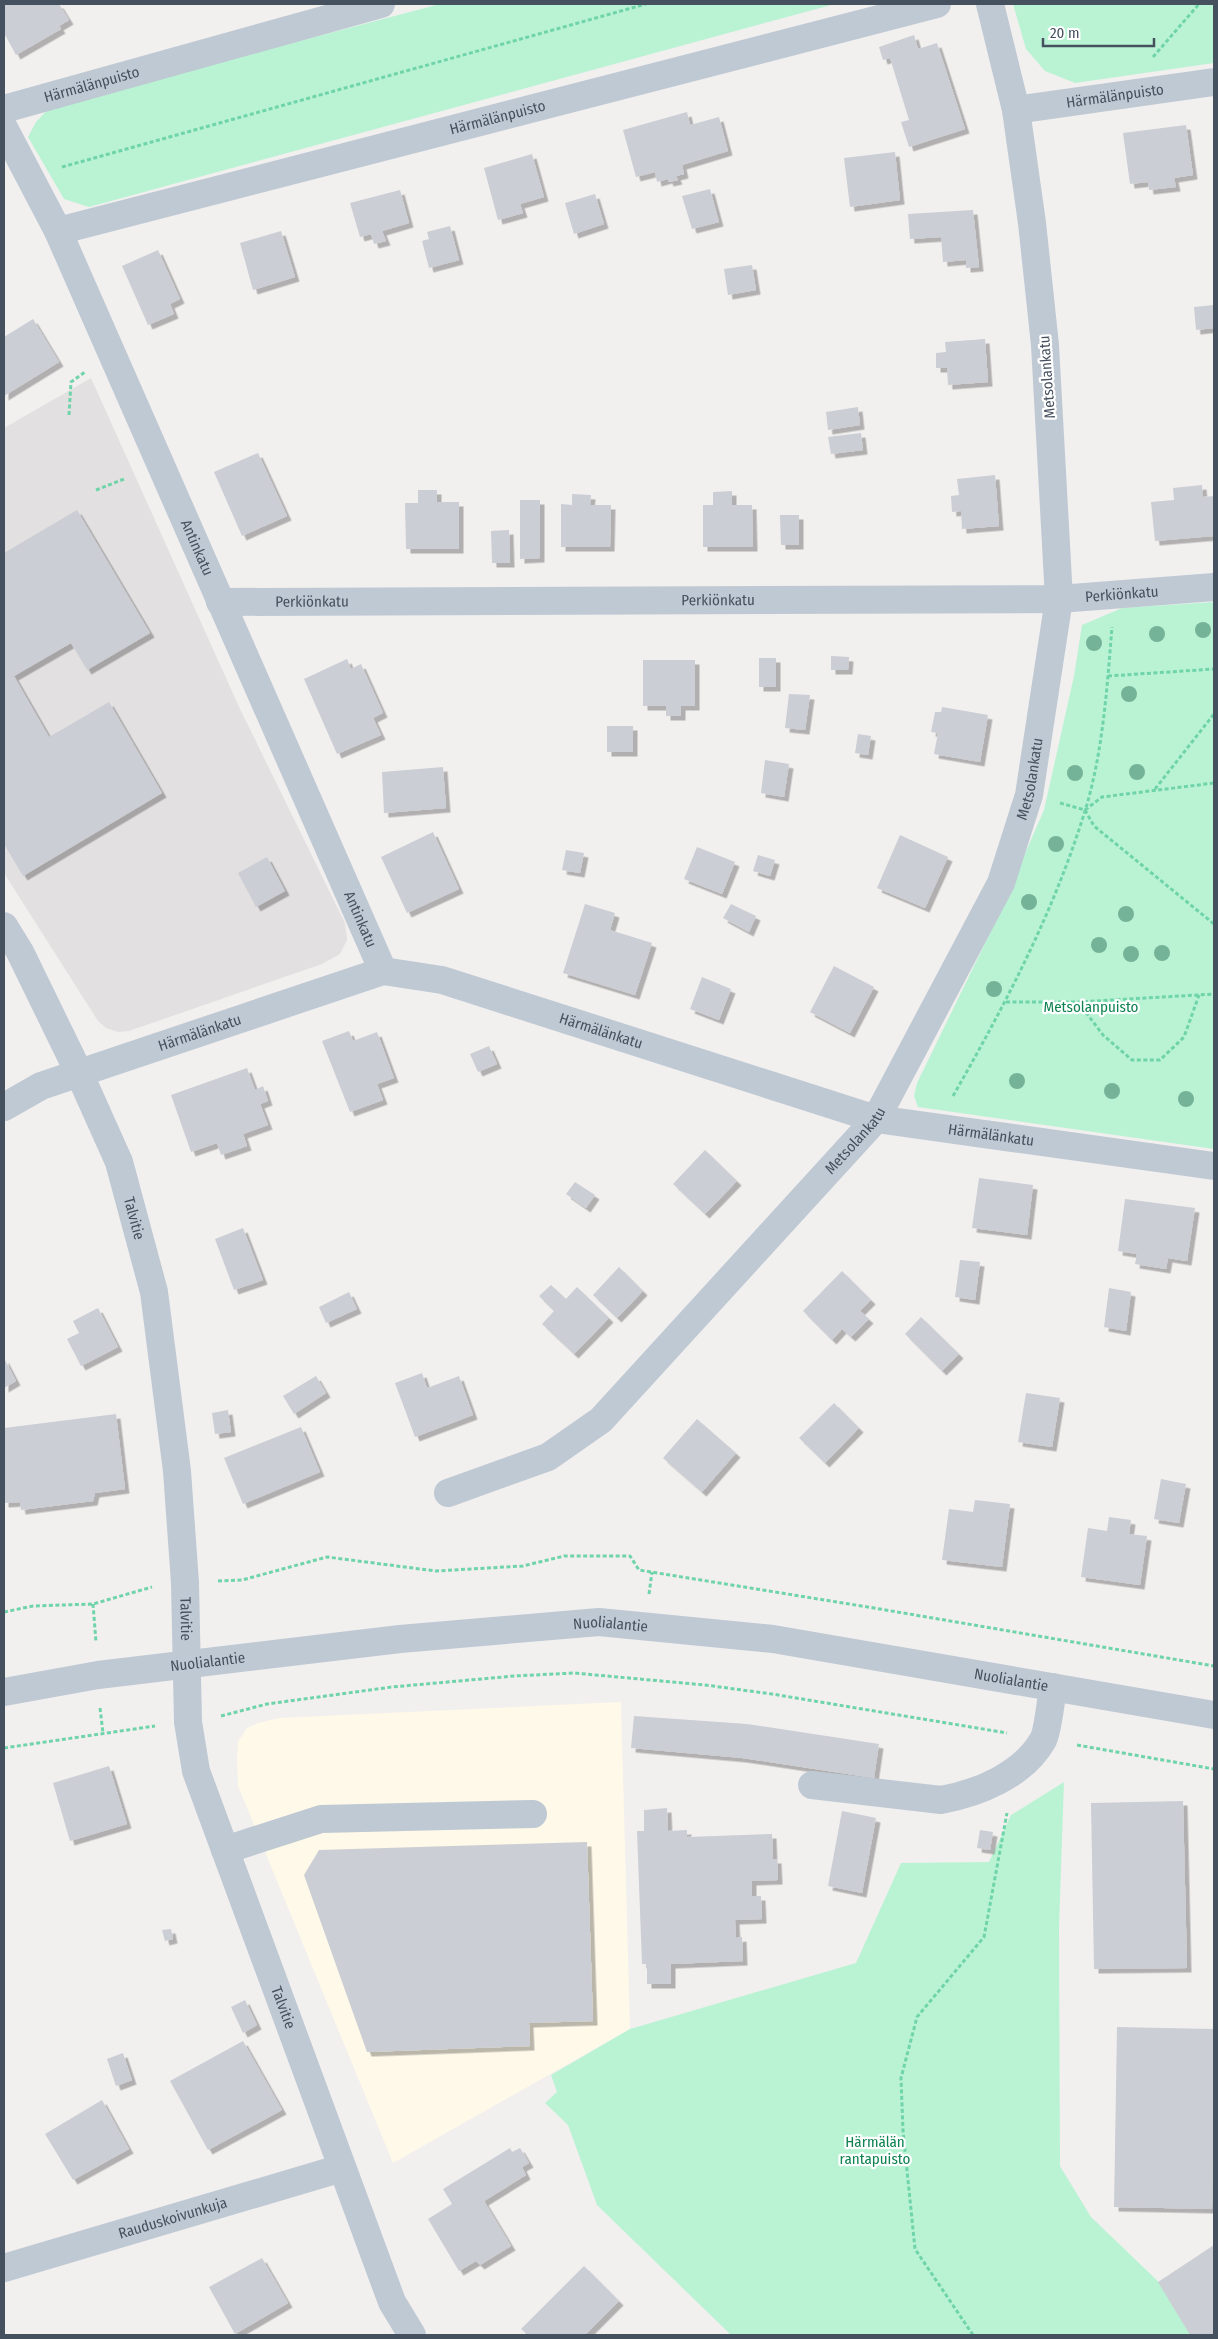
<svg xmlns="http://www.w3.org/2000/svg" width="1218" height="2339" font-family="'Fira Sans Condensed',sans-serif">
<defs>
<filter id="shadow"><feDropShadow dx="4.5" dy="4.5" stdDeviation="0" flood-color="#0004"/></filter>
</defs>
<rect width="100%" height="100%" fill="#f2efef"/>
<path fill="#fef9e8" d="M621,1702l9,327 -237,134 -155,-377 -1,-29 1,-15 9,-14 11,-5 21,-5z"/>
<path fill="#e3e0e1" d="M91,378l149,331 105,214 2,17 -7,14 -18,10 -193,67 -11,1 -12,-4 -8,-7 -94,-148v-445z"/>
<path fill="#baf3d4" d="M440,4h395l-746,203 -25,-8 -36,-62 8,-15 14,-15z
M1013,4h201v59l-139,20 -30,-12 -19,-22z
M1214,602v547l-296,-42 -4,-11 3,-13 75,-154 52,-119 30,-134 8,-51 40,-17z
M1064,1782l-5,145 1,239 31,51 123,118h-483l-134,-130 -29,-80 -23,-22 12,-11 -6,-17 79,-46 226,-66 45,-100 88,-1 22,-47z"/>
<path fill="#cbced4" filter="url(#shadow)" d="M4,4h55l10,16 -10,6 2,3 -45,26 -12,-22z
M914,35l4,14 19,-6 28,86 -56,18 -8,-25 8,-2 -19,-62 -7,2 -4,-13z
M687,112l3,13 29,-8 9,34 -46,14 2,9 -8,2 2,4 -9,2 -1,-3 -11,3 -2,-10 -19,5 -13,-47z
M1186,125l7,50 -19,3 2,9 -27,3 -1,-8 -18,2 -7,-51z
M895,152l5,48 -50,7 -6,-49z
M532,154l12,43 -24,7 3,9 -25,7 -14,-52z
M710,189l9,33 -27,7 -10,-33z
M400,190l9,33 -27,8 4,10 -12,3 -3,-10 -11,3 -10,-34z
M595,194l9,30 -30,10 -9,-31z
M973,210l6,57 -13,1v-8l-23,2 -2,-25 -31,2 -2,-25z
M450,226l9,34 -30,8 -7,-27 7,-2 -2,-7z
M281,231l14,46 -42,13 -13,-47z
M158,250l22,49 -10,5 4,10 -26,11 -26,-59z
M752,265l4,25 -28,5 -4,-26z
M1214,305v23l-18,2 -2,-23z
M33,319l26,43 -55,34v-59z
M985,339l3,43 -40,3 -1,-17h-11v-15l10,-1 -1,-10z
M858,407l2,18 -32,5 -2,-18z
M861,433l2,17 -32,4 -3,-17z
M258,453l29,63 -45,20 -28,-64z
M995,475l4,51 -37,3 -1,-18 -9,1 -1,-16 8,-1 -2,-16z
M1202,485l1,12 11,-1v40l-59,5 -4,-39 23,-2 -1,-12z
M418,490h19v12h22v47h-53l-1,-46h13z
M732,491v14h20l1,42h-50v-42h10v-13z
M572,494l19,1 -1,10h21l-1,42h-49v-43l11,1z
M520,500h20v58l-20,1z
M77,510l73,123 -63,37 -16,-27 -57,33 35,61 60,-35 53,91 -139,83 -19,-32v-291z
M780,515h19v30h-18z
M509,530l1,33h-18l-1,-32z
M831,656l18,1 -1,13h-17z
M759,658h17v29h-17z
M347,659l4,10 10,-5 22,49 -10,5 8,17 -44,19 -33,-75z
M643,660h52v46h-14v10h-15v-10h-23z
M789,694l21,1 -5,35 -20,-2z
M942,707l46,8 -8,47 -46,-8 4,-21 -7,-1 4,-20h6z
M607,726h26v26h-26z
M858,734l13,2 -3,19 -13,-2z
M765,760l24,4 -5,33 -23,-4z
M443,767l3,41 -62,5 -2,-41z
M433,832l26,57 -52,24 -26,-56z
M900,835l48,22 -23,51 -48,-20z
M697,847l38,15 -13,32 -38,-15z
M566,850l18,3 -4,20 -18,-3z
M758,855l17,5 -5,16 -17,-5z
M267,857l18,34 -29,16 -18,-34z
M585,904l30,9 -5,17 42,13 -17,52 -72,-22z
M731,904l25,12 -7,16 -26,-14z
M834,966l40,21 -24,46 -40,-21z
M702,977l29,12 -12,31 -29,-11z
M349,1031l4,10 24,-9 17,46 -17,6 6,16 -33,12 -28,-71z
M489,1046l8,18 -19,8 -8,-18z
M247,1068l8,22 8,-4 5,15 -8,3 8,21 -25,9 4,12 -26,9 -4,-12 -26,9 -20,-57z
M705,1150l32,31 -32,33 -32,-30z
M979,1178l54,7 -6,50 -55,-7z
M575,1182l20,13 -9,13 -20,-14z
M1125,1199l70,9 -8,53 -19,-3 -2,11 -31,-5 2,-10 -19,-3z
M243,1228l20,52 -29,10 -19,-51z
M960,1260l20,2 -5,38 -20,-3z
M619,1267l24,24 -26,27 -24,-23z
M842,1271l29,29 -11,11 9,8 -18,18 -9,-8 -10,11 -29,-29z
M551,1285l15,14 11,-12 32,31 -35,36 -32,-30 12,-13 -15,-15z
M1109,1288l22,4 -5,39 -22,-4z
M349,1292l8,17 -31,14 -7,-16z
M98,1308l20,39 -37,19 -14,-27 12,-6 -6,-12z
M921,1317l38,37 -17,17 -37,-37z
M4,1358l12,23 -12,7z
M422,1373l5,15 32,-12 14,39 -58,22 -20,-54z
M316,1376l10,17 -32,21 -11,-18z
M1026,1393l34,5 -8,49 -34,-5z
M834,1403l25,25 -34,35 -26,-25z
M228,1410l3,22 -16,2 -3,-21z
M116,1414l9,75 -30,4 -2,8 -72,9 -1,-8 -16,1v-75z
M697,1419l39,34 -34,39 -39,-34z
M301,1427l19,45 -77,32 -19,-46z
M1161,1479l25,5 -7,39 -25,-4z
M975,1500l35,4 -8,63 -60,-7 7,-51 24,3z
M1109,1517l22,3 -2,14 18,2 -7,49 -59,-8 7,-49 19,3z
M634,1716l113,8 132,20 -5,34 -132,-20 -111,-10z
M109,1766l18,58 -57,17 -17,-58z
M1183,1801l4,167 -93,1 -3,-166z
M667,1808l1,23 19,-1v7l85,-3 1,25h4l1,21 -26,1v15h9l1,23 -27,1 1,18 6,-1 1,24 -72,3v20h-24v-20h-5l-5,-133h7v-21z
M842,1811l34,7 -14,75 -34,-7z
M980,1830l13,2 -3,18 -13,-2z
M587,1842l6,179 -64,2 1,23 -163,6 -63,-177 15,-25z
M171,1929l2,10 -8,2 -3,-11z
M245,2000l12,25 -14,8 -12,-26z
M1117,2027l97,2 -2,180 -98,-2z
M243,2041l39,69 -74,40 -38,-69z
M123,2053l9,27 -16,6 -9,-27z
M102,2100l27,49 -56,31 -28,-46z
M510,2148l2,4 8,-4 9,15 -7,4 4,8 -42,26 27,45 -31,19 -4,-4 -17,10 -31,-52 24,-15 -9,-15z
M1214,2245v90h-24l-32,-53z
M262,2258l26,45 -53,31 -26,-47z
M584,2266l35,35 -34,34h-57l-7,-6z"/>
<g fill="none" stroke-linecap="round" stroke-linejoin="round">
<path stroke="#6fd4a9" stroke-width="3" stroke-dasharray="4 2.5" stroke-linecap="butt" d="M1153,57l46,-53
M62,167l584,-163
M69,415l2,-33 14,-10
M96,490l28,-11
M1108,676l106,-7
M1155,789l59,-75
M1060,803l25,7 9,16 120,98
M1085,810l17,-13 112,-14
M1006,1002h72l136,-8
M1078,1002l25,33 29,25h28l24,-23 15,-42
M953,1096c53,-93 100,-182 132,-285 18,-59 22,-123 27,-184
M218,1581l24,-1 85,-23 109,14 87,-5 41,-10h66l9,14 235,38 340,58
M649,1594l3,-22
M93,1604l3,38
M4,1612l29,-6 60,-2 59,-17
M100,1708l3,25
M221,1716l46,-12 125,-17 122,-11 60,-3 131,12 67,9 235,39
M1077,1745l137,24
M4,1748l151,-22
M973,2335l-58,-86 -12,-118 -2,-53 16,-61 67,-80 23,-124"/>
<g stroke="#bfc9d3" stroke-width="28">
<path id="s1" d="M4,109l377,-105"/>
<path id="s2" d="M1016,110l198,-28"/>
<path id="s3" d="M4,128l54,103 325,740"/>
<path id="s4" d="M58,231l879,-227"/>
<path id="s5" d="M220,602l839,-3 155,-12"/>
<path id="s6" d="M4,926l16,26 60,123 39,87 35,130 23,179 8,112 3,139 8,49 196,531 20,33"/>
<path id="s7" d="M4,1107l37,-21 342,-115 59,9 434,139 338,47"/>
<path id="s8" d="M448,1493l100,-36 53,-37 275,-301 125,-236 28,-88 30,-196 -14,-254 -13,-122 -16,-113 -26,-106"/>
<path id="s9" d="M4,1692l94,-17 302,-36 199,-17 174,17 441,76"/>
<path d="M812,1785l129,15c38,-7 82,-25 102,-60 5,-9 8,-41 10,-53"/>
<path d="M225,1850l96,-31 212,-5"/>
<path id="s10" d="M4,2268l338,-100"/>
</g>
</g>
<g fill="#75b398">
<circle cx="1203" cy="630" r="8"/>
<circle cx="1157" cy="634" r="8"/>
<circle cx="1094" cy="643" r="8"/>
<circle cx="1129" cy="694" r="8"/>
<circle cx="1137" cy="772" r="8"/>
<circle cx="1075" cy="773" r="8"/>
<circle cx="1056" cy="844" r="8"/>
<circle cx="1029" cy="902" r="8"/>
<circle cx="1126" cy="914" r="8"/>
<circle cx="1099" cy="945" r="8"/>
<circle cx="1162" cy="953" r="8"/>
<circle cx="1131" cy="954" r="8"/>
<circle cx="994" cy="989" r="8"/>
<circle cx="1017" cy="1081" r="8"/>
<circle cx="1112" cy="1091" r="8"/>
<circle cx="1186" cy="1099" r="8"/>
</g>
<g text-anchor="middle" stroke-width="4.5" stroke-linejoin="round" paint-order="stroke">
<g font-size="15" fill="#46515f" stroke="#fff">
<text dy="5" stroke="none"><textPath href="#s1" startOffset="91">Härmälänpuisto</textPath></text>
<text dy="5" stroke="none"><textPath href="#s2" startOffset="100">Härmälänpuisto</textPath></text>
<text dy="5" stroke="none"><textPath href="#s4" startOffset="454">Härmälänpuisto</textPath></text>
<text transform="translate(1047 377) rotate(-94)" y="5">Metsolankatu</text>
<text dy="5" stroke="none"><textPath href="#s3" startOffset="462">Antinkatu</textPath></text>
<text dy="5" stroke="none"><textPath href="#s5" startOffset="902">Perkiönkatu</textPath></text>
<text dy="5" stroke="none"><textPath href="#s5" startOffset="498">Perkiönkatu</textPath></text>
<text dy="5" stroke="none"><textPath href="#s5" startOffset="92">Perkiönkatu</textPath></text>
<text dy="5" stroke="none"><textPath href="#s8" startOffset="954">Metsolankatu</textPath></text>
<text dy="5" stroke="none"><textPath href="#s3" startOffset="868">Antinkatu</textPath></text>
<text dy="5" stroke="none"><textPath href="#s7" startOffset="630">Härmälänkatu</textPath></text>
<text dy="5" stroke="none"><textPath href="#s7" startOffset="210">Härmälänkatu</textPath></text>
<text dy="5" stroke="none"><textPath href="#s7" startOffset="1035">Härmälänkatu</textPath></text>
<text dy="5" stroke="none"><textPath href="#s8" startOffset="549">Metsolankatu</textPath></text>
<text dy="5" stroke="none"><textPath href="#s6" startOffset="321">Talvitie</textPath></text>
<text dy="5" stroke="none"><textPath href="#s6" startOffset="726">Talvitie</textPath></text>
<text dy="5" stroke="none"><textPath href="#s9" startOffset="611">Nuolialantie</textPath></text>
<text dy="5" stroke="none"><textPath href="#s9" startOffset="206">Nuolialantie</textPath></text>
<text dy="5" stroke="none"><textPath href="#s9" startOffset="1016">Nuolialantie</textPath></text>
<text dy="5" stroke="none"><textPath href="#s6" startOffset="1131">Talvitie</textPath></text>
<text dy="5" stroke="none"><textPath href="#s10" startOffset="176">Rauduskoivunkuja</textPath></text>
</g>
<g font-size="15" fill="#0f8250" stroke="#fff">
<text x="1091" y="1012">Metsolanpuisto</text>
<text x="875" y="2147">Härmälän<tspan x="875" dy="17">rantapuisto</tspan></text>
</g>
</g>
<rect width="1218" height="2339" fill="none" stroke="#46515f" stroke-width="10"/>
<path d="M1043 38v8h111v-8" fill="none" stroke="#46515f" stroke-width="2.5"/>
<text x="1050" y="38" font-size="15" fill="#46515f" stroke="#ffffff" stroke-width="4" paint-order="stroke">20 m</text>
</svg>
